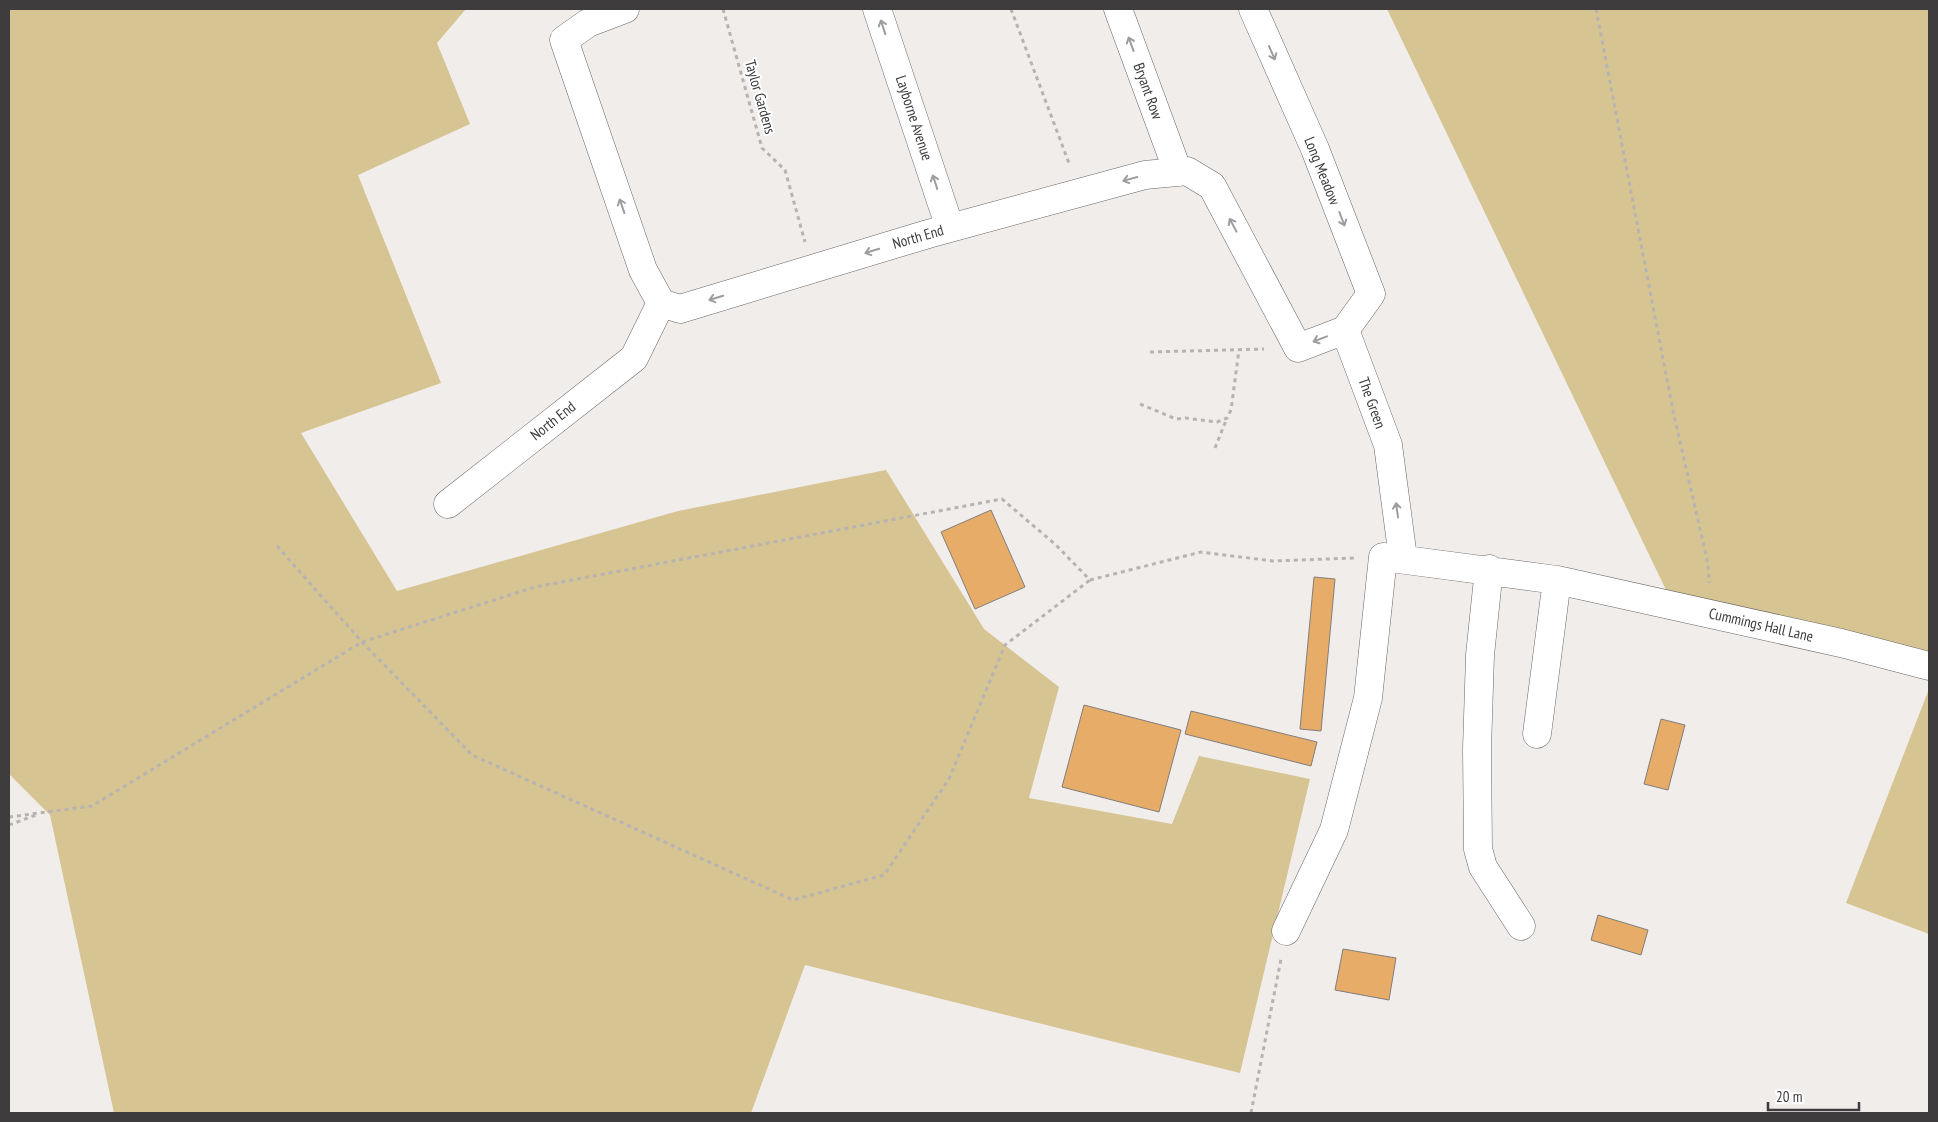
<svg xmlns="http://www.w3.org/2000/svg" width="1938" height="1122" font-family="'PT Sans Narrow',sans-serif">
<rect width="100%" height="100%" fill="#f1edeb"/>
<path fill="#d7c493" d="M9,9h457l-29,34 33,81 -112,51 83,208 -140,50 96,158 281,-80 208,-41 98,159 75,58 -30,111 143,26 27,-68 111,23 -70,294 -435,-108 -54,148h-637l-64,-298 -41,-41z
M1387,9h542v659l-218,-49 -45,-29z
M1929,689v245l-83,-31z"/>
<path fill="#e6ac68" stroke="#817e7c" d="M991,510l34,77 -50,22 -34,-77z
M1314,577l21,2 -14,152 -21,-2z
M1084,705l97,25 -22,82 -97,-25z
M1191,711l126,31 -6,24 -126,-32z
M1661,719l24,6 -17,65 -24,-6z
M1598,915l50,15 -7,25 -50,-15z
M1343,949l53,9 -7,42 -54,-10z"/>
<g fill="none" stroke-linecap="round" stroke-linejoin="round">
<g stroke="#696664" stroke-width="29">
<path id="minor" d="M625,9l-37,14 -24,17 79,230 18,33 19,6 248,-75 217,-59 42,-4 25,15 86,162 47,-18 43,115 15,113
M877,9l73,219
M1118,9l60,163
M1253,9l62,140 56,145 -26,36
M448,504l186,-146 27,-55
M1489,569l-9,86 -3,94 1,100 5,18 38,59
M1537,734l20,-154
M1286,931l48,-101 34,-132 15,-141 174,23 284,63 88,23"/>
</g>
<path stroke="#b6b3b1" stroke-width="3" stroke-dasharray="4 4" stroke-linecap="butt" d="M723,9l39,139 23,22 20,72
M1011,9l59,157
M1596,9l77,402 35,153 1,19
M1150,352l114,-3
M1140,404l36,15 10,-1 31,4 10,-4 4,-8 8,-60
M1215,448l12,-30
M277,546l85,96 110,113 321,145 91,-25 65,-96 56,-134 85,-65
M9,817l83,-11 270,-164 173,-55 467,-88 54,46 34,35 111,-28 72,9 81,-3
M9,825l27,-10
M1251,1113l30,-154"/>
<use href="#minor" stroke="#fff" stroke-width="28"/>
</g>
<defs><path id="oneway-shaft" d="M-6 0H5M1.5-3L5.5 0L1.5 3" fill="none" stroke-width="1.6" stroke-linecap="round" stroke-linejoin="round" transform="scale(1.25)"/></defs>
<g stroke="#9e9d9d">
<use href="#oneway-shaft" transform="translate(883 27) rotate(-108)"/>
<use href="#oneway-shaft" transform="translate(1131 44) rotate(-110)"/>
<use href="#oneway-shaft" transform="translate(1272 53) rotate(66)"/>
<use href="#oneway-shaft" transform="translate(1130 179) rotate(165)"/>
<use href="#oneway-shaft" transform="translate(935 182) rotate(-108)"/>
<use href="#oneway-shaft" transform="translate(622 206) rotate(-109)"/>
<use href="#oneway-shaft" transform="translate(1342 219) rotate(69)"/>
<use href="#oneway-shaft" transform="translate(1233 225) rotate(-118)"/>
<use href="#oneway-shaft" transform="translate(872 251) rotate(163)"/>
<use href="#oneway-shaft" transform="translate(716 298) rotate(163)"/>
<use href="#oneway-shaft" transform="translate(1320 339) rotate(159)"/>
<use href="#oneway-shaft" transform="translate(1397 510) rotate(-98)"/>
</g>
<g text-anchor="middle" stroke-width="4" stroke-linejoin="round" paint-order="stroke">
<g font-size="15" fill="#3d3b3b" stroke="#fff">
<text transform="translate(1148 91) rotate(70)" y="5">Bryant Row</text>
<text transform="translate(760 97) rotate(74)" y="5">Taylor Gardens</text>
<text transform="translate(914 118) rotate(72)" y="5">Layborne Avenue</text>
<text transform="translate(1322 171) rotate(68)" y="5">Long Meadow</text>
<text transform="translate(918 237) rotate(-16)" y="5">North End</text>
<text transform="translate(1372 403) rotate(70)" y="5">The Green</text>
<text transform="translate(553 421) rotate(-38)" y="5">North End</text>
<text transform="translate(1761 625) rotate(13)" y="5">Cummings Hall Lane</text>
</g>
</g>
<rect width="1938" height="1122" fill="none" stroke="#3d3b3b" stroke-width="20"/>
<path d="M1768 1102v8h91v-8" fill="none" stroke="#3d3b3b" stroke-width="2.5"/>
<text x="1776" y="1102" font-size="15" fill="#3d3b3b" stroke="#ffffff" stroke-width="4" paint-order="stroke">20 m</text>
</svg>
